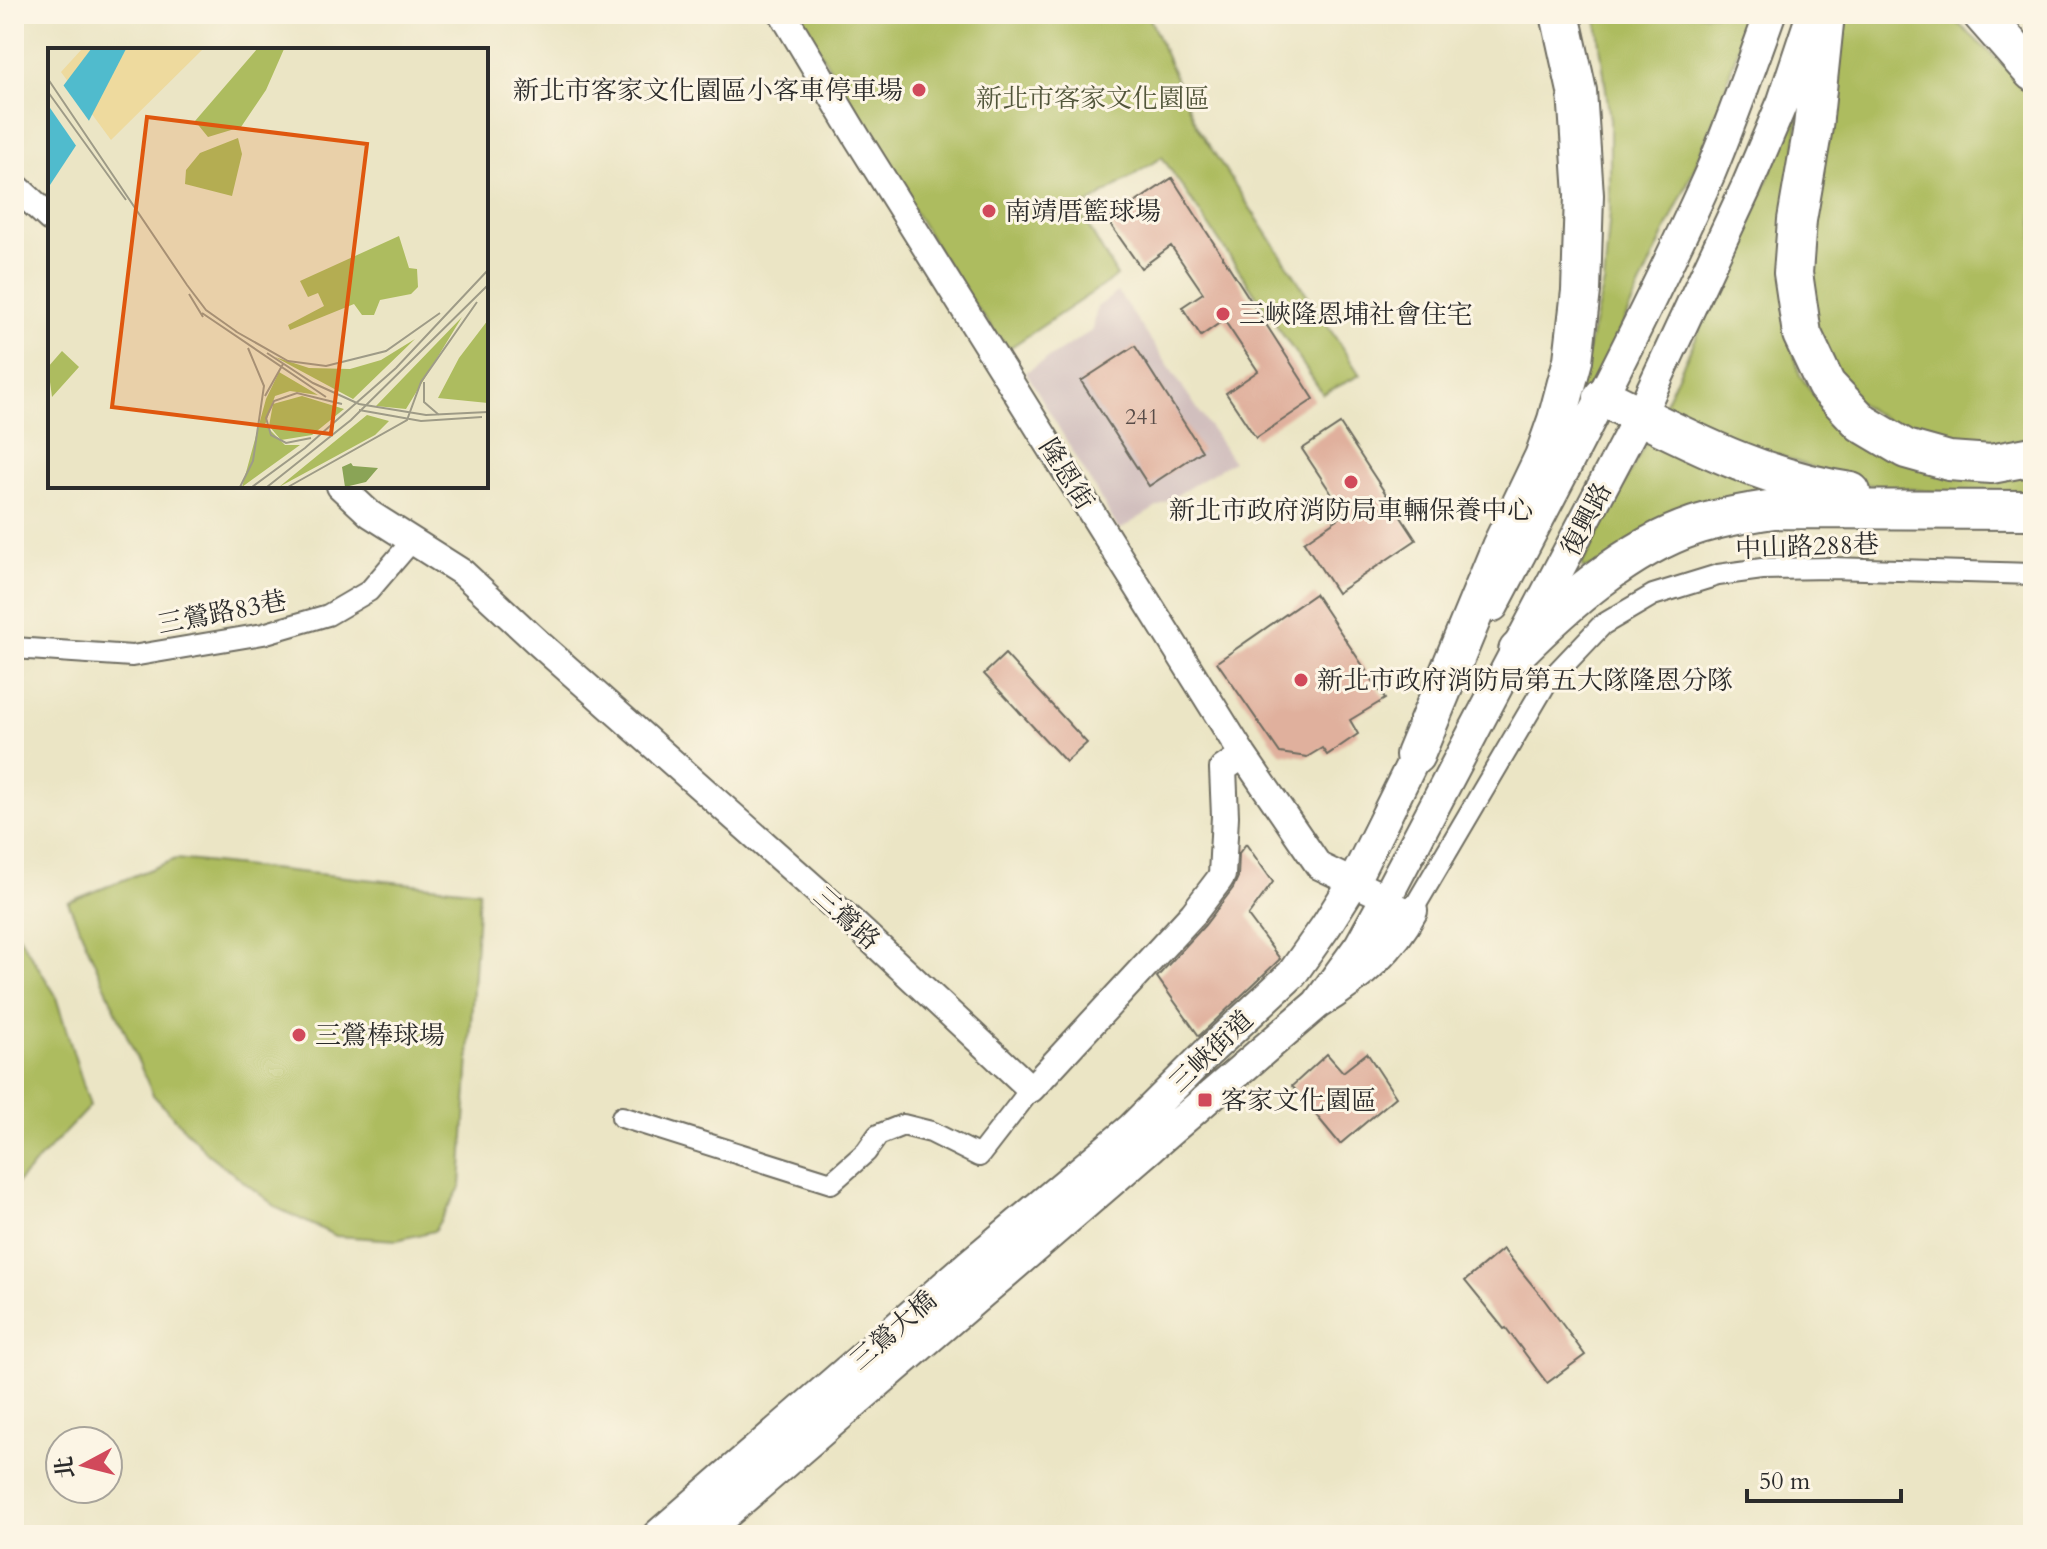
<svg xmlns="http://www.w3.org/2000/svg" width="2047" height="1549" font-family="Cardo,'Noto Serif TC',serif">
<rect width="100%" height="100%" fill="#fcf5e5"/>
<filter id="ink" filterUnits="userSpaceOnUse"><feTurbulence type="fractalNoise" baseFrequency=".0125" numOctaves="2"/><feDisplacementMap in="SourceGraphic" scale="16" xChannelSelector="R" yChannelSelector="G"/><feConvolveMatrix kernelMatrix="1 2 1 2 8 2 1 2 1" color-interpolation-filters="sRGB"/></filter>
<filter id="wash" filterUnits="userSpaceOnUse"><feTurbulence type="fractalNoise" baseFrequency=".006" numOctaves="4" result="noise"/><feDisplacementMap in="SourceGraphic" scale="32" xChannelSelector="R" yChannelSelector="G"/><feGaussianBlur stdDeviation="1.8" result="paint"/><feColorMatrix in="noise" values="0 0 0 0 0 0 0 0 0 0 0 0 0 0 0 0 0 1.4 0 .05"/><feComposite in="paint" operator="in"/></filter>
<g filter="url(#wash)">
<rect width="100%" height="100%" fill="#ebe5c5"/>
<path fill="#d1bfbe" d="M1118,292l115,169 -114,69 -93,-158 67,-42 4,-23z"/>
<path fill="#adbc5f" stroke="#6c7445" stroke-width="2" d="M798,14h350l49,113 163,248 -37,19 -161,-237 -83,53 38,66 -109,73 -45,-59 -53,-85z
M1596,14h153l-31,96 -24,59 -133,289 43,-175 6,-72v-91z
M1847,14h101l85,78v350l-27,8 -76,-2 -76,-48 -44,-74 -4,-92z
M1794,118l4,1 -13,206 15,50 32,45 44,32 157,20v25l-81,-3 -96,-11 -196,-70 88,-184 42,-106z
M1651,433l168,67 -236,69 -1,-5z
M176,859l303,32 -18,295 -27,45 -37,9 -61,-4 -57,-27 -71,-55 -55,-59 -85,-193z
M14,928l41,66 35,112 -76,80z"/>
<g id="blocks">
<path fill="#e0b09d" d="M1172,178l142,221 -58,39 -30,-45 32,-22 -34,-51 -23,16 -19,-29 21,-14 -32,-47 -30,22 -33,-47z
M1135,346l67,105 -53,35 -68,-105z
M1340,424l76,116 -79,53 -33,-51 41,-28 -43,-65z
M1315,594l70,105 -35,21 8,14 -31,21 -5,-7 -15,9 -27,-4 -63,-91z
M1005,654l82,89 -21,19 -82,-88z
M1246,844l27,38 -25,34 32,43 -81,77 -42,-59 48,-52 28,-37 5,-11 1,-24z
M1367,1053l29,44 -56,47 -48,-58 35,-32 16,18z
M1503,1249l40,49 42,57 -38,28 -41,-55 -2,1 -39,-48z"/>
</g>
</g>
<g filter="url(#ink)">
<use href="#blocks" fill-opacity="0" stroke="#6e6c61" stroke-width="2"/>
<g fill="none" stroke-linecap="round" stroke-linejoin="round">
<g stroke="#6e6c61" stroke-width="24">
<path id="minor" d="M14,648l118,8 131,-22 65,-19 41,-24 42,-49
M1400,905l12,6 133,-226 57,-60 51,-30 65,-20 44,-6 69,-1 202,6
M622,1117l209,66 35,-31 12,-17 25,-10 28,7 48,24 52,-67"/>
</g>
<g stroke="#6e6c61" stroke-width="30">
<path id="tertiary" d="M783,14l75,125 385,616 76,111 67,32
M14,185l36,33
M340,486l30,28 93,59 72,67 317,282 179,167 162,-175 26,-34 3,-5 3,-59 -2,-47 20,-14"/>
</g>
<g stroke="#6e6c61" stroke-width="34">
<path id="secondary" d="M1493,606c75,-143 151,-286 217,-433 22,-52 41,-106 60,-159
M1317,1004l43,-59 26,-47 254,-483 106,-227 37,-87 29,-87
M658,1535l312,-271 161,-135 77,-77 84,-78 34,-48 27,-43 72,-146
M701,1535l616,-531c38,-23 74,-53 95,-93"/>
</g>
<g stroke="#6e6c61" stroke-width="42">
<path id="motorway" d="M1825,14l-12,113 -16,93 -4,53 9,61 24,51 36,38 44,26 43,12 42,3 42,-8
M1982,14l51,58
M1603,397c81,40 157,82 248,95
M1518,651c48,-48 110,-103 176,-125 27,-9 52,-13 80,-17l259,1
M1415,755l86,-208 43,-90 13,-37 16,-60 8,-69 3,-96 -7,-104 -17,-77"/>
</g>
<use href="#minor" stroke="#fff" stroke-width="20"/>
<use href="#tertiary" stroke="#fff" stroke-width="26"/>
<use href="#secondary" stroke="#fff" stroke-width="30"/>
<use href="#motorway" stroke="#fff" stroke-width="38"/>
</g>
</g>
<g fill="#d1495b" stroke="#fcf5e5" stroke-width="3">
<circle cx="919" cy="90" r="8"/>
<circle cx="989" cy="211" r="8"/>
<circle cx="1223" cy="314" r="8"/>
<circle cx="1351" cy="482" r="8"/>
<circle cx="1301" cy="680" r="8"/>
<circle cx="299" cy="1035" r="8"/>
<rect x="1197" y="1092" width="16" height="16" rx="4"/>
</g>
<g text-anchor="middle" stroke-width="6" stroke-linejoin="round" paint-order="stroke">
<g font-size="22" fill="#584c48">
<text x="1142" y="424">241</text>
</g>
<g font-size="26" fill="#2b2b2b" stroke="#fcf5e5" text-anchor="start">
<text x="903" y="99" text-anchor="end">新北市客家文化園區小客車停車場</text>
<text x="1005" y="220">南靖厝籃球場</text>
<text x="1239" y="323">三峽隆恩埔社會住宅</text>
<text x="1351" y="519" text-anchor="middle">新北市政府消防局車輛保養中心</text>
<text x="1317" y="689">新北市政府消防局第五大隊隆恩分隊</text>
<text x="315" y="1044">三鶯棒球場</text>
<text x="1221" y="1109">客家文化園區</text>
</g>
<g font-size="26" fill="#52563b" stroke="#fcf5e5">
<text x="1093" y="107">新北市客家文化園區</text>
</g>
<g font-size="26" fill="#2b2b2b" stroke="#fcf5e5">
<text transform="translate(1067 474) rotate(58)" y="9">隆恩街</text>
<text transform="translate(1586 519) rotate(-63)" y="9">復興路</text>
<text transform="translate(1807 546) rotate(-2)" y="9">中山路288巷</text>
<text transform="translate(222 612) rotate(-11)" y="9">三鶯路83巷</text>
<text transform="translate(847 918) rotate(42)" y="9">三鶯路</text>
<text transform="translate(1211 1051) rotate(-44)" y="9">三峽街道</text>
<text transform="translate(893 1330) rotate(-41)" y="9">三鶯大橋</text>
</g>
</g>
<g transform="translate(48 48)">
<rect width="440" height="440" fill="#ebe5c5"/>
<path d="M209,1h27l-18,41 -25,37 -33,10 -13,-16zM190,90l4,16 -10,42 -47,-12 1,-14 14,-17zM351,188l10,32 8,1 1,18 -7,7 -31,6 -6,15h-12l-8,-11 -64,26 -2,-5 36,-19 -6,-13 -10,4 -8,-16zM414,269l-56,92 -30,-3zM440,272v83l-50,-5 21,-40zM367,291l-62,60 -78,-42 34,11 41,1 31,-9zM14,303l17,16 -27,30 -4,-30zM231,324l39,23 -28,-4 -15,5 -10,29 20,20h15l-58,42 24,-88zM254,348l42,13 -32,26 -31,5 -12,-14 4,-22zM319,367l22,6 -14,14 -96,52z" fill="#adbc5f"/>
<path d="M303,415l2,3 25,2 -12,14 -21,5 -3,-20z" fill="#8aa456"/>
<path d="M34,1h121l-92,91 -50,-68z" fill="#eeda9e"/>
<path d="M43,1h35l-49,95 -29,44v-82z" fill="#50bbcd"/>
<path d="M13,34l31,43 -13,25 -31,-45z" fill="#ebe5c5"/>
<path fill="none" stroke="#9e9b87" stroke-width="2" d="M0,31l139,206 19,25 31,22M0,44l78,108M141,246l14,23M154,265l124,84M187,283l53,30 38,5 60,-15 54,-38M219,305l46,30 46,21 67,11 62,-3M376,334v20l15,13M217,348l18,-32M311,362l62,11 61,-4M263,390l-25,5 -15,-8 -5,-17 8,-17 23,-8 45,11M192,439l13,-26 11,-75 -16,-38M204,439l53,-39 91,-80 92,-98M219,439l84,-67 137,-135M240,439l119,-67 14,-38 56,-80"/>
<path fill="#df570e" fill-opacity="0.15" stroke="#df570e" stroke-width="4" d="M99,69l220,27 -36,290 -219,-27z"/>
<rect width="440" height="440" fill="none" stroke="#2b2b2b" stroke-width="4"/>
</g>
<rect width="2047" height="1549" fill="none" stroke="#fcf5e5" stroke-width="48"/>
<g transform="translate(84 1465) rotate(263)"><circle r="38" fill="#fcf5e5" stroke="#a8a49b" stroke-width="2"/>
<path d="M0-6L14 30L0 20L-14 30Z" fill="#d1495b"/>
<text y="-12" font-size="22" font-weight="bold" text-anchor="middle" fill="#2b2b2b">北</text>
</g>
<path d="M1747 1489v12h154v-12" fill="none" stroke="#2b2b2b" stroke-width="4"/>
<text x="1759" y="1489" font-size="24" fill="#2b2b2b" stroke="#fcf5e5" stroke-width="6" paint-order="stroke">50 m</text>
</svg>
